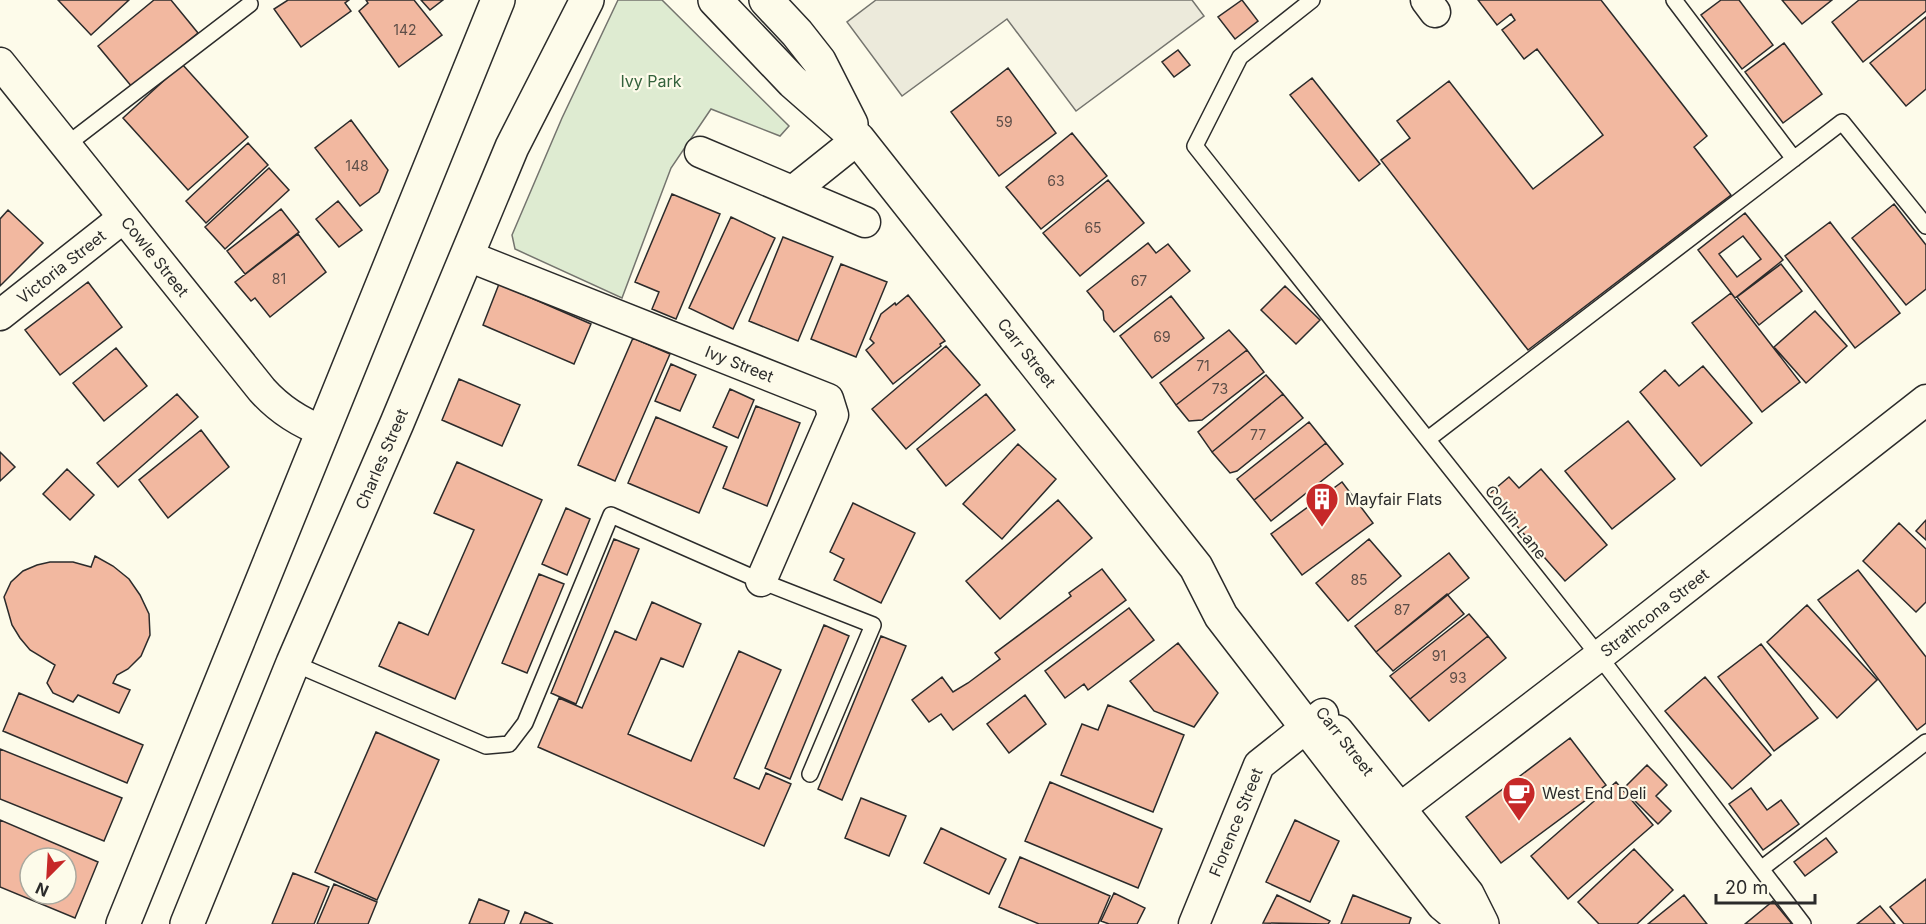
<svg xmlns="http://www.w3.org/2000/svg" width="1926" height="924" font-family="Inter,sans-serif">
<rect width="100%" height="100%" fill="#fdfbea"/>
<path fill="#deebd1" stroke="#74746e" stroke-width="1.5" d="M618,0h44l127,126 -9,10 -69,-27 -40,59 -49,130 -107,-49 -3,-14 50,-117z"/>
<path fill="#eceadb" stroke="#74746e" stroke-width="1.5" d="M876,0h316l12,16 -128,95 -69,-92 -105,77 -55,-74z"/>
<path fill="#f2b8a0" stroke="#2b2b2b" stroke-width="1.5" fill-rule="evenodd" d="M58,0h71l-38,35z
M154,0h17l27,33 -66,54 -34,-41z
M288,0h61l-4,3 6,8 -50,36 -27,-38z
M366,0h48l28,35 -43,32 -40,-56 9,-8z
M421,0h22l-13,10z
M1242,0l16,21 -23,18 -17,-22z
M1478,0h123l106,136 -13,11 37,48 -203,155 -147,-190 29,-22 -13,-17 52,-40 84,108 70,-54 -66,-86 -13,10 -22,-29 13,-10 -4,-6 -14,11z
M1721,0h18l34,45 -31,24 -41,-54z
M1782,0h50l-30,24z
M1859,0h67v11l-63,51 -31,-40z
M1926,17v72l-20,17 -36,-43z
M1784,43l38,51 -39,29 -38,-51z
M1178,50l12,15 -16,12 -12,-15z
M182,64l66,73 -60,53 -65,-72z
M1008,68l48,65 -57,43 -48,-64z
M1312,78l68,86 -21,17 -69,-86z
M351,120l37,50 -9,22 -19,14 -45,-58z
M1072,133l35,43 -66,53 -35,-42z
M248,143l20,22 -62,58 -20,-22z
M269,168l20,22 -64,59 -20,-22z
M1108,180l36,43 -64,53 -37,-43z
M672,194l48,20 -44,105 -24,-10 7,-17 -24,-10z
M338,201l24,29 -23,17 -23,-28z
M1894,204l32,41v44l-20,16 -54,-67z
M281,209l18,23 -54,42 -18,-23z
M8,210l35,33 -43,43v-67z
M1745,213l38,47 -48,38 -37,-48zM1743,236l18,23 -24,18 -18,-23z
M731,217l44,21 -42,91 -44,-21z
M1830,222l70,91 -45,35 -70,-92z
M298,234l28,38 -56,45 -15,-19 -4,3 -16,-19z
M783,237l50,20 -35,84 -49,-20z
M1148,243l8,10 12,-9 22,27 -76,61 -10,-12 -1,-9 -16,-20z
M841,264l46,18 -31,75 -45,-18z
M1781,264l21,27 -43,34 -22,-28z
M88,282l34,45 -62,48 -35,-45z
M499,284l92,40 -17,40 -91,-39z
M1285,286l35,34 -24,24 -35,-34z
M1731,293l69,89 -38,30 -70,-89z
M908,295l37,46 -5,3 1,2 -48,38 -27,-34 8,-7 -4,-4 11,-25 14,-11 1,2z
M1171,296l33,42 -52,40 -32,-42z
M1815,311l32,35 -41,37 -32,-36z
M1229,330l18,20 -71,55 -16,-22z
M633,338l37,16 -55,127 -37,-16z
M946,346l34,39 -74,64 -34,-40z
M116,348l31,38 -43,35 -31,-38z
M1247,350l17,22 -62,48 -13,1 -13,-16z
M671,364l25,11 -16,36 -25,-10z
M1703,366l49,57 -51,43 -61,-74 25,-22 14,16z
M1266,375l17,19 -71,58 -14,-20z
M459,379l61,26 -18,41 -60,-26z
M730,389l24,11 -16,38 -25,-11z
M177,394l21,23 -80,70 -21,-24z
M986,394l29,36 -69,56 -29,-37z
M1283,394l20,24 -66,53 -7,2 -18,-21z
M756,406l44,17 -33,83 -44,-18z
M656,417l71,30 -28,66 -71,-30z
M1628,421l47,58 -63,50 -47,-58z
M1309,422l17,21 -72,57 -17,-21z
M201,430l28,37 -61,51 -29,-38z
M1326,443l17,21 -72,57 -17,-21z
M1018,444l38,35 -54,60 -39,-35z
M0,452l15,15 -15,14z
M457,462l85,38 -87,199 -76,-33 20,-44 29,13 46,-105 -40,-17z
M67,469l27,26 -24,25 -27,-26z
M1541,469l66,76 -42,36 -76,-87 20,-17 10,11z
M1342,482l31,41 -71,52 -31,-41z
M1058,500l34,38 -92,81 -34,-38z
M853,503l62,30 -34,70 -47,-23 10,-21 -14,-7z
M566,508l24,11 -23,56 -25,-11z
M1926,520v20l-10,-9z
M1899,523l27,26v53l-10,10 -53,-51z
M614,539l25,10 -63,155 -25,-11z
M1369,539l32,37 -53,45 -32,-38z
M1449,553l20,25 -93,74 -21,-26z
M95,556l18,10 16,13 11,16 9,19 1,21 -9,21 -13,13 -11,6 -4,8 17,7 -11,23 -41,-18 -5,7 -20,-9 -6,-10 8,-18 -25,-15 -10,-12 -8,-13 -8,-28 7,-15 12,-11 14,-6 13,-3h23l18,5z
M1102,569l24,31 -173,130 -12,-16 -12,8 -17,-22 30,-23 11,15 15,-9 32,-24 -5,-6 76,-57 -2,-3z
M1858,570l68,87v66l-9,7 -99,-130z
M539,574l25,10 -37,89 -25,-10z
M1447,594l17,20 -71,57 -17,-19z
M652,602l49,22 -18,43 -22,-9 -33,76 63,27 48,-110 42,19 -47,108 25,11 7,-16 25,11 -27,62 -226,-99 21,-49 23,10 33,-77 21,9z
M1807,605l70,75 -40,38 -70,-76z
M1129,608l25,32 -66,50 -4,-6 -19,14 -20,-27z
M1469,614l19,22 -78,63 -20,-23z
M824,625l25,11 -59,143 -25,-11z
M881,636l25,10 -64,154 -24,-11z
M1488,636l18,22 -77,63 -19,-22z
M1178,643l40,50 -24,34 -40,-16 -24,-30z
M1761,644l57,74 -44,33 -56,-74z
M1705,677l66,78 -39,34 -67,-78z
M19,693l124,52 -16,38 -124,-52z
M1025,695l21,29 -37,29 -22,-29z
M1108,705l76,30 -31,77 -92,-37 21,-51 16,6z
M376,732l63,28 -62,140 -62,-28z
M1570,738l36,47 -105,78 -35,-46z
M0,749l122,49 -18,43 -104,-42z
M1647,765l20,20 -11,11 15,15 -13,13 -35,-35z
M1050,782l112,47 -24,59 -113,-47z
M1616,782l37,43 -85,74 -37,-43z
M1751,788l16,22 14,-10 18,24 -36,26 -34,-46z
M861,798l45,18 -17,40 -44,-18z
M0,820l98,42 -23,56 -75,-31zM30,858h36v36h-36z
M1295,820l44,21 -29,61 -44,-20z
M941,828l65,31 -17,35 -65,-31z
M1826,838l11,14 -32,24 -11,-14z
M1634,849l39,41 -36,34h-38l-21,-22z
M1020,857l90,39 -12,28h-59l-40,-17z
M293,873l36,14 -15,37h-42z
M1926,879v45h-22l-14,-17z
M334,884l43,18 -9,22h-51z
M1114,893l31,15 -8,16h-28l-8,-3z
M1277,895l53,26 -2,3 -65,-1z
M1353,895l58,23 -2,6h-68z
M1684,895l23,29h-59z
M479,899l30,12 -5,13h-35z
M1773,901l19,23h-47z
M1880,906l15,18h-38z
M525,912l28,12h-33z"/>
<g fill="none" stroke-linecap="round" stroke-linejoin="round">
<g stroke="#2b2b2b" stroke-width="18">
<path id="service" d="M1312,0l-72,57 -45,89 404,510 204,268
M1674,0l120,159
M65,146l185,-142
M1428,439l414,-317 84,104
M293,663l193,83 23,-2 16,-21 86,-208 150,66 112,44 -63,149
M1761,869l165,-127"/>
</g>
<g stroke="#2b2b2b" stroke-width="33">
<g id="minor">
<path d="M1426,0l9,12"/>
<path id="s1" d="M0,63l262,327c17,19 37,32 61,41"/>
<path d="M700,152l165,70"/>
<path d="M793,191l65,-52"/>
<path id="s2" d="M468,256l360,143 5,16 -72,166"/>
<path id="s3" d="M0,315l123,-97"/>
<path id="s4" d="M1381,823l218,-167 327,-256"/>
<path id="s5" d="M1194,924l65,-159 64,-51"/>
</g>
</g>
<g stroke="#2b2b2b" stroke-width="36">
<g id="tertiary">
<path id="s6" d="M715,0l78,82 65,57 338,428 25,49 222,288 24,20"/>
<path d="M766,0l31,33 22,28 32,63"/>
<path d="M1337,732l130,162 15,30"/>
</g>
</g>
<g stroke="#2b2b2b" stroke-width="36">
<g id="trunk">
<path d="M123,924l375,-924"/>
<path id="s7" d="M187,924l106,-261 104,-240 115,-276 75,-147"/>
</g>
</g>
<use href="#service" stroke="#fdfbea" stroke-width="15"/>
<use href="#minor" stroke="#fdfbea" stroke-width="30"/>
<use href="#tertiary" stroke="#fdfbea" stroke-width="33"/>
<use href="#trunk" stroke="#fdfbea" stroke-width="33"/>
</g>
<defs>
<g id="building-pin" transform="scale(1.725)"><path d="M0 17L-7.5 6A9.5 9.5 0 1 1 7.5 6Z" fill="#c62828" stroke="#fdfbea"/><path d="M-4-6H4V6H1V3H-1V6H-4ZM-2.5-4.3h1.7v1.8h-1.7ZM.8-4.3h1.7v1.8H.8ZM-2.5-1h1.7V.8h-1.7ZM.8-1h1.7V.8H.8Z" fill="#fff"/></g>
<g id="cafe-pin" transform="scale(1.725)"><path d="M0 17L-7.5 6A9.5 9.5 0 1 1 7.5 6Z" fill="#c62828" stroke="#fdfbea"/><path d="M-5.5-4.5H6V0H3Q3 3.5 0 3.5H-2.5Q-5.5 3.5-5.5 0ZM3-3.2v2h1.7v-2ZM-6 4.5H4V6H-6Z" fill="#fff"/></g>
</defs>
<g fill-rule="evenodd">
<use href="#building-pin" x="1322" y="499"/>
<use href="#cafe-pin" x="1519" y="793"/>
</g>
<g text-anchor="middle" stroke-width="4.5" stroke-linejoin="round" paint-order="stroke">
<g font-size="14" fill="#5d4e48">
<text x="405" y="35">142</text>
<text x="1004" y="127">59</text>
<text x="357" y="171">148</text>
<text x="1056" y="186">63</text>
<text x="1093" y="233">65</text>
<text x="279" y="284">81</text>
<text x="1139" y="286">67</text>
<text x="1162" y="342">69</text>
<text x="1203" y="371">71</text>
<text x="1220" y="394">73</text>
<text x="1258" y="440">77</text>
<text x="1359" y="585">85</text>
<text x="1402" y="615">87</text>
<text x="1439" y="661">91</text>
<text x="1458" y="683">93</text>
</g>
<g font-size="16" fill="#34623c" stroke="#fdfbea">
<text x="651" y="87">Ivy Park</text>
</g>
<g font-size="16" fill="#2b2b2b" stroke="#fdfbea">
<text dy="6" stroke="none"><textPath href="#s1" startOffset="248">Cowle Street</textPath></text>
<text dy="6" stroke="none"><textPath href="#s3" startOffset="78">Victoria Street</textPath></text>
<text dy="6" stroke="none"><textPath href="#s6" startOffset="472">Carr Street</textPath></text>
<text dy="6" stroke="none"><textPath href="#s2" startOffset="292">Ivy Street</textPath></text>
<text dy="6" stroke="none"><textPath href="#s7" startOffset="504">Charles Street</textPath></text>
<text transform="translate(1516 522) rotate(52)" y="6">Colvin Lane</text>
<text dy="6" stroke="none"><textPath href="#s4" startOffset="345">Strathcona Street</textPath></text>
<text transform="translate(1345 741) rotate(52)" y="6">Carr Street</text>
<text dy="6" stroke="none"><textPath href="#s5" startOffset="110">Florence Street</textPath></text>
</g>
<g font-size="16" fill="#2b2b2b" stroke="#fdfbea" text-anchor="start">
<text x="1345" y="505">Mayfair Flats</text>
<text x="1542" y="799">West End Deli</text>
</g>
</g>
<g transform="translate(48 876) rotate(204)"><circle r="28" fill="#fdfbea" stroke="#a9a89e" stroke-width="1.5"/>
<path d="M0-4.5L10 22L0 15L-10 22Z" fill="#c62828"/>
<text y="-9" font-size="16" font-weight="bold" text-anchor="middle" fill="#2b2b2b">N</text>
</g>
<path d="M1716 894v9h99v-9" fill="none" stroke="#2b2b2b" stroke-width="3"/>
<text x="1725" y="894" font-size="18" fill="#2b2b2b" stroke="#fdfbea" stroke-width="4.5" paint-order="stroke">20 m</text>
</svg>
